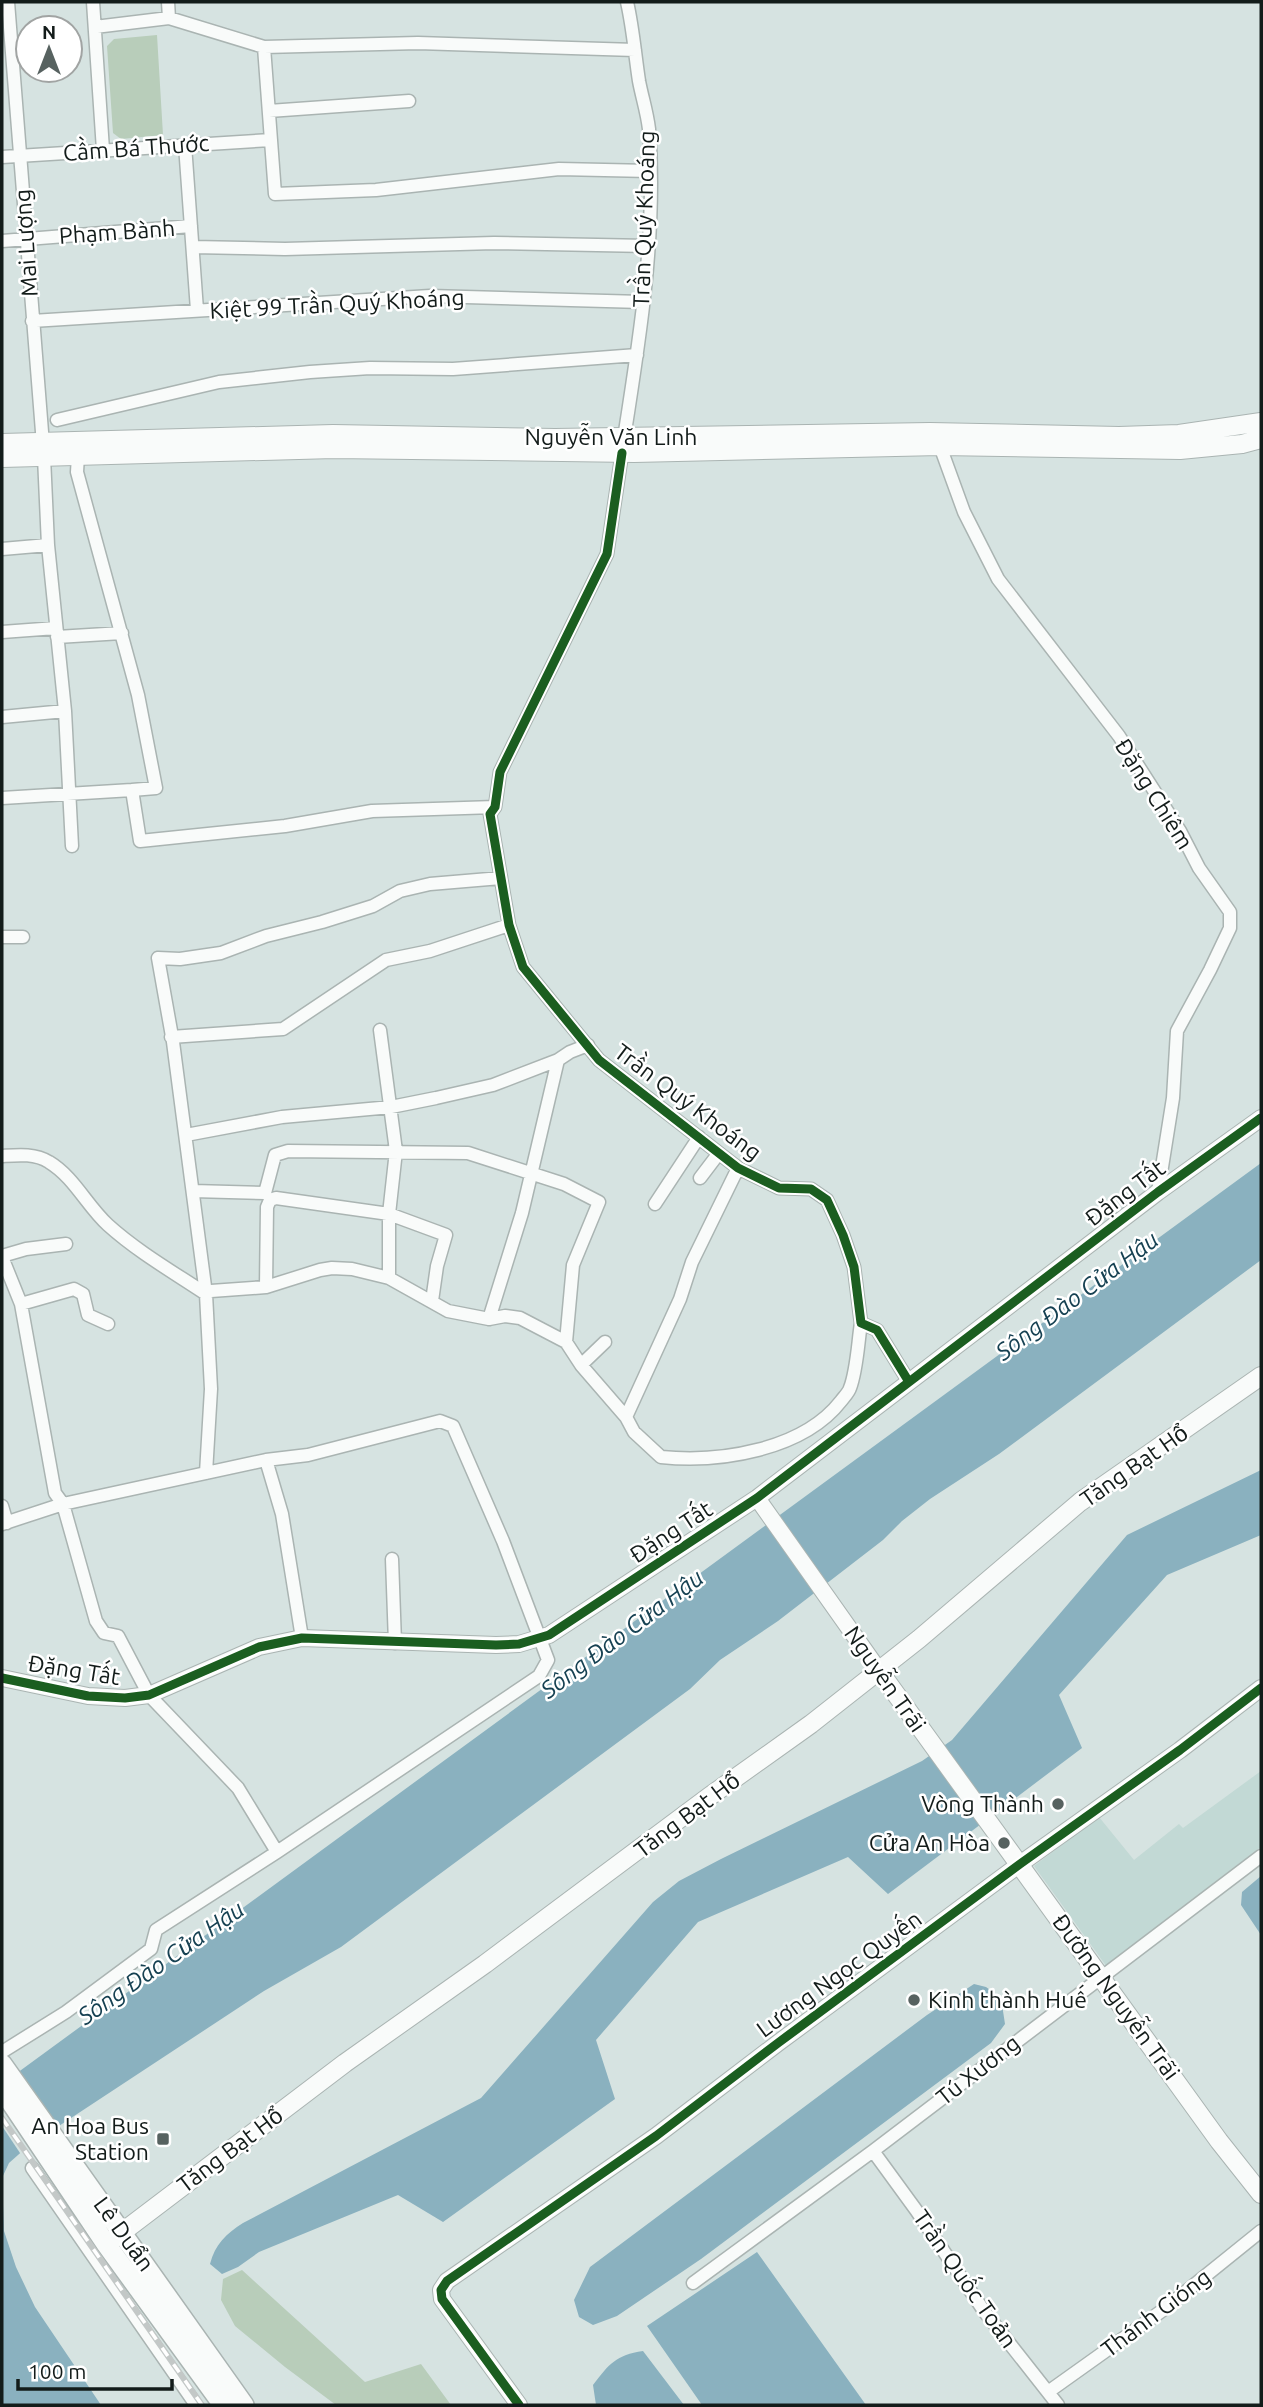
<svg xmlns="http://www.w3.org/2000/svg" width="1263" height="2407" font-family="Ubuntu,sans-serif">
<rect width="100%" height="100%" fill="#d6e3e1"/>
<path fill="#c2d9d5" d="M1261,1771v76l-154,120 -73,-101 65,-49 35,43 45,-36 4,4z"/>
<path fill="#b8cdba" d="M157,35l6,100 -42,4 -8,-6 -6,-87 7,-7z
M242,2270l123,112 56,-18 30,41h-115l-51,-38 -50,-41 -14,-26 2,-21z"/>
<path fill="#8ab1bf" d="M1261,1163v97l-262,194 -69,45 -28,22 -19,19 -105,81 -58,39 -30,29 -349,258 -77,44 -237,156 -18,16 -7,15 2,53 12,36 19,40 66,98h-99v-321z
M1261,1470v65l-94,40 -108,120 23,53 -194,146 -40,-37 -150,65 -102,118 19,59 -172,123 -45,-27 -139,57 -21,15 -16,7 -12,-10c5,-20 16,-30 33,-41l238,-125 172,-196 26,-21 42,-22 201,-98 30,-21 175,-205z
M1261,1876v59l-20,-30 1,-13z
M974,1984l12,3 15,11 4,26 -14,19 -290,216 -84,57 -24,9 -14,-8 -5,-17 16,-33 337,-252z
M757,2252l109,153h-164l-55,-79z
M643,2351l41,54h-88l-3,-20c16,-21 23,-30 50,-34z"/>
<path fill="#d6e3e1" d="M2,2108l28,41 -8,7 -20,-30z"/>
<g fill="none" stroke-linecap="round" stroke-linejoin="round">
<g stroke="#aab4b2" stroke-width="15">
<path id="minor" d="M8,2l36,455 4,88 17,166 7,135
M93,2l10,148
M168,2l1,16
M95,27l74,-9 95,29 154,-4 217,7
M264,47l11,147 101,-4 183,-21 91,2
M269,111l140,-10
M185,145l12,165
M2,157l269,-17
M2,241l189,-15
M193,247l92,2 209,-6 154,3
M32,321l398,-25 212,6
M57,420l162,-38 91,-10 60,-4 83,1 184,-14
M624,438c16,-101 33,-207 25,-309 -2,-17 -7,-32 -10,-48 -4,-26 -6,-53 -12,-79
M937,441l3,5 24,66 34,67 121,157 61,95 19,37 31,44v16l-20,42 -33,61 -4,67 -15,94
M622,453l-15,101 -107,218 -5,35 -5,7 19,111 14,42 76,93 139,108 41,20 32,1 16,11 16,35 11,32 7,56 16,7 32,52
M78,456l-1,16 61,223 18,93 -24,2 8,51 145,-15 87,-15 123,-4
M2,549l46,-4
M2,632l54,-4
M57,637l65,-4
M2,717l63,-6
M2,798l130,-8
M2,937h21
M380,1030l16,121 -7,63v64
M171,1037l112,-8 103,-69 44,-9 79,-26
M186,1135l96,-18 109,-10 45,-9 57,-13 65,-25 12,-8 18,-7
M2,1156c15,-1 33,-3 47,6 25,15 38,44 59,63 30,27 65,47 98,69l5,-3 55,-4 54,-17 12,-2 20,1 37,9 59,33 41,8 16,-3 15,2 46,24 15,23 45,52 8,15 27,25c59,6 142,-7 180,-56 3,-4 8,-9 9,-13 7,-18 8,-46 11,-65
M700,1178l19,-25
M193,1191l72,2 10,-38 13,-4 180,2 96,31 35,18 -26,63 -7,77
M655,1204l44,-67
M2,1256l24,-7 40,-5
M2,1257l19,47 34,189 8,11 33,117 8,12 14,3 31,59 89,93 39,64
M266,1287l1,-80 3,-7 6,-2 113,16 57,21 -9,31 -5,35
M21,1304l53,-15 9,5 5,21 20,9
M489,1319l33,-106 36,-153
M581,1365l24,-23
M626,1417l54,-118 12,-37 46,-94
M266,1460l16,54 20,124
M206,1473l5,-84 -5,-95 -33,-252 -15,-84 22,1 41,-6 45,-17 56,-14 51,-16 27,-15 30,-7 71,-6
M2,1506l5,17
M2,1524l61,-20 203,-44 42,-5 132,-34 13,5 50,115 45,119 -9,16 -262,176 -121,78 -5,19 -85,63 -64,40
M392,1559l3,84
M873,2151l43,59 68,101 74,94
M32,2168l164,237
M693,2283l180,-132 388,-295
M1048,2392l115,-82 98,-79"/>
</g>
<g stroke="#aab4b2" stroke-width="18">
<path id="tertiary" d="M757,1498l123,174
M2,1678l86,18 37,2 24,-3 110,-48 43,-9 194,7 23,-1 30,-9 208,-137 401,-306 103,-74
M519,2405l-77,-106 -1,-9 6,-9 209,-145 122,-93 242,-179 160,-114 81,-62"/>
</g>
<g stroke="#aab4b2" stroke-width="20">
<path id="secondary" d="M2,443l331,-9 222,4 375,-6 189,4 60,-2 82,-12
M2,458l332,-9 300,4 306,-7 240,4 62,-6 19,-5
M880,1672l339,469 42,53
M112,2240l233,-177 140,-99 225,-168 101,-72 108,-85 161,-137 181,-126"/>
</g>
<g stroke="#aab4b2" stroke-width="22">
<path id="primary" d="M2,2064l242,341
M2,2089l104,155 117,161"/>
</g>
<use href="#minor" stroke="#f9fbfa" stroke-width="12"/>
<use href="#tertiary" stroke="#f9fbfa" stroke-width="16"/>
<use href="#secondary" stroke="#f9fbfa" stroke-width="18"/>
<use href="#primary" stroke="#f9fbfa" stroke-width="19"/>
<g stroke="#c3c8c7" stroke-width="6">
<path id="rail" d="M2,2118l200,287"/>
</g>
<use href="#rail" stroke="#fff" stroke-width="3.5" stroke-dasharray="10" stroke-linecap="butt"/>
<g stroke="#fff" stroke-width="13">
<path id="cycleway" d="M622,453l-15,101 -107,218 -5,35 -5,7 19,111 14,42 76,93 139,108 41,20 32,1 16,11 16,35 11,32 7,56 16,7 32,52
M2,1678l86,18 37,2 24,-3 110,-48 43,-9 194,7 23,-1 30,-9 208,-137 401,-306 103,-74
M519,2405l-77,-106 -1,-9 6,-9 209,-145 122,-93 242,-179 160,-114 81,-62"/>
</g>
<use href="#cycleway" stroke="#1b5e20" stroke-width="9"/>
</g>
<g fill="#576260" stroke="#fff" stroke-width="2.5">
<circle cx="1058" cy="1804" r="7"/>
<circle cx="1004" cy="1843" r="7"/>
<circle cx="914" cy="2000" r="7"/>
<rect x="156" y="2132" width="14" height="14" rx="3.5"/>
</g>
<g text-anchor="middle" stroke-width="5" stroke-linejoin="round" paint-order="stroke">
<g font-size="23" fill="#131c1a" stroke="#fff">
<text transform="translate(136 148) rotate(-4)" y="8">Cầm Bá Thước</text>
<text transform="translate(644 219) rotate(-88)" y="8">Trần Quý Khoáng</text>
<text transform="translate(117 232) rotate(-4)" y="8">Phạm Bành</text>
<text transform="translate(26 243) rotate(-94)" y="8">Mai Lượng</text>
<text transform="translate(337 304) rotate(-3)" y="8">Kiệt 99 Trần Quý Khoáng</text>
<text x="611" y="445">Nguyễn Văn Linh</text>
<text transform="translate(1154 794) rotate(58)" y="8">Đặng Chiêm</text>
<text transform="translate(688 1102) rotate(37)" y="8">Trần Quý Khoáng</text>
<text transform="translate(1125 1193) rotate(-37)" y="8">Đặng Tất</text>
<text transform="translate(1134 1466) rotate(-35)" y="8">Tăng Bạt Hổ</text>
<text transform="translate(671 1532) rotate(-33)" y="8">Đặng Tất</text>
<text transform="translate(74 1670) rotate(9)" y="8">Đặng Tất</text>
<text transform="translate(885 1679) rotate(55)" y="8">Nguyễn Trãi</text>
<text transform="translate(687 1815) rotate(-37)" y="8">Tăng Bạt Hổ</text>
<text transform="translate(839 1974) rotate(-36)" y="8">Lương Ngọc Quyến</text>
<text transform="translate(1116 1997) rotate(54)" y="8">Đường Nguyễn Trãi</text>
<text transform="translate(978 2070) rotate(-38)" y="8">Tú Xương</text>
<text transform="translate(230 2150) rotate(-37)" y="8">Tăng Bạt Hổ</text>
<text transform="translate(124 2234) rotate(54)" y="8">Lê Duẩn</text>
<text transform="translate(965 2279) rotate(55)" y="8">Trần Quốc Toản</text>
<text transform="translate(1156 2313) rotate(-37)" y="8">Thánh Gióng</text>
</g>
<g font-size="23" fill="#131c1a" stroke="#fff" text-anchor="end">
<text x="1044" y="1812">Vòng Thành</text>
<text x="990" y="1851">Cửa An Hòa</text>
<text x="928" y="2008" text-anchor="start">Kinh thành Huế</text>
<text x="149" y="2134">An Hoa Bus<tspan x="149" dy="26">Station</tspan></text>
</g>
<g font-size="24" font-style="italic" fill="#164152" stroke="#fff">
<text transform="translate(1077 1296) rotate(-37)" y="8">Sông Đào Cửa Hậu</text>
<text transform="translate(622 1634) rotate(-37)" y="8">Sông Đào Cửa Hậu</text>
<text transform="translate(161 1963) rotate(-35)" y="8">Sông Đào Cửa Hậu</text>
</g>
</g>
<rect width="1263" height="2407" fill="none" stroke="#131c1a" stroke-width="7"/>
<g transform="translate(49 49)"><circle r="33" fill="#ffffff" stroke="#a1a4a3" stroke-width="2"/>
<path d="M0-5L12 26L0 18L-12 26Z" fill="#576260"/>
<text y="-10" font-size="19" font-weight="bold" text-anchor="middle" fill="#131c1a">N</text>
</g>
<path d="M18 2379v10h154v-10" fill="none" stroke="#131c1a" stroke-width="3.5"/>
<text x="28" y="2379" font-size="21" fill="#131c1a" stroke="#ffffff" stroke-width="5" paint-order="stroke">100 m</text>
</svg>
